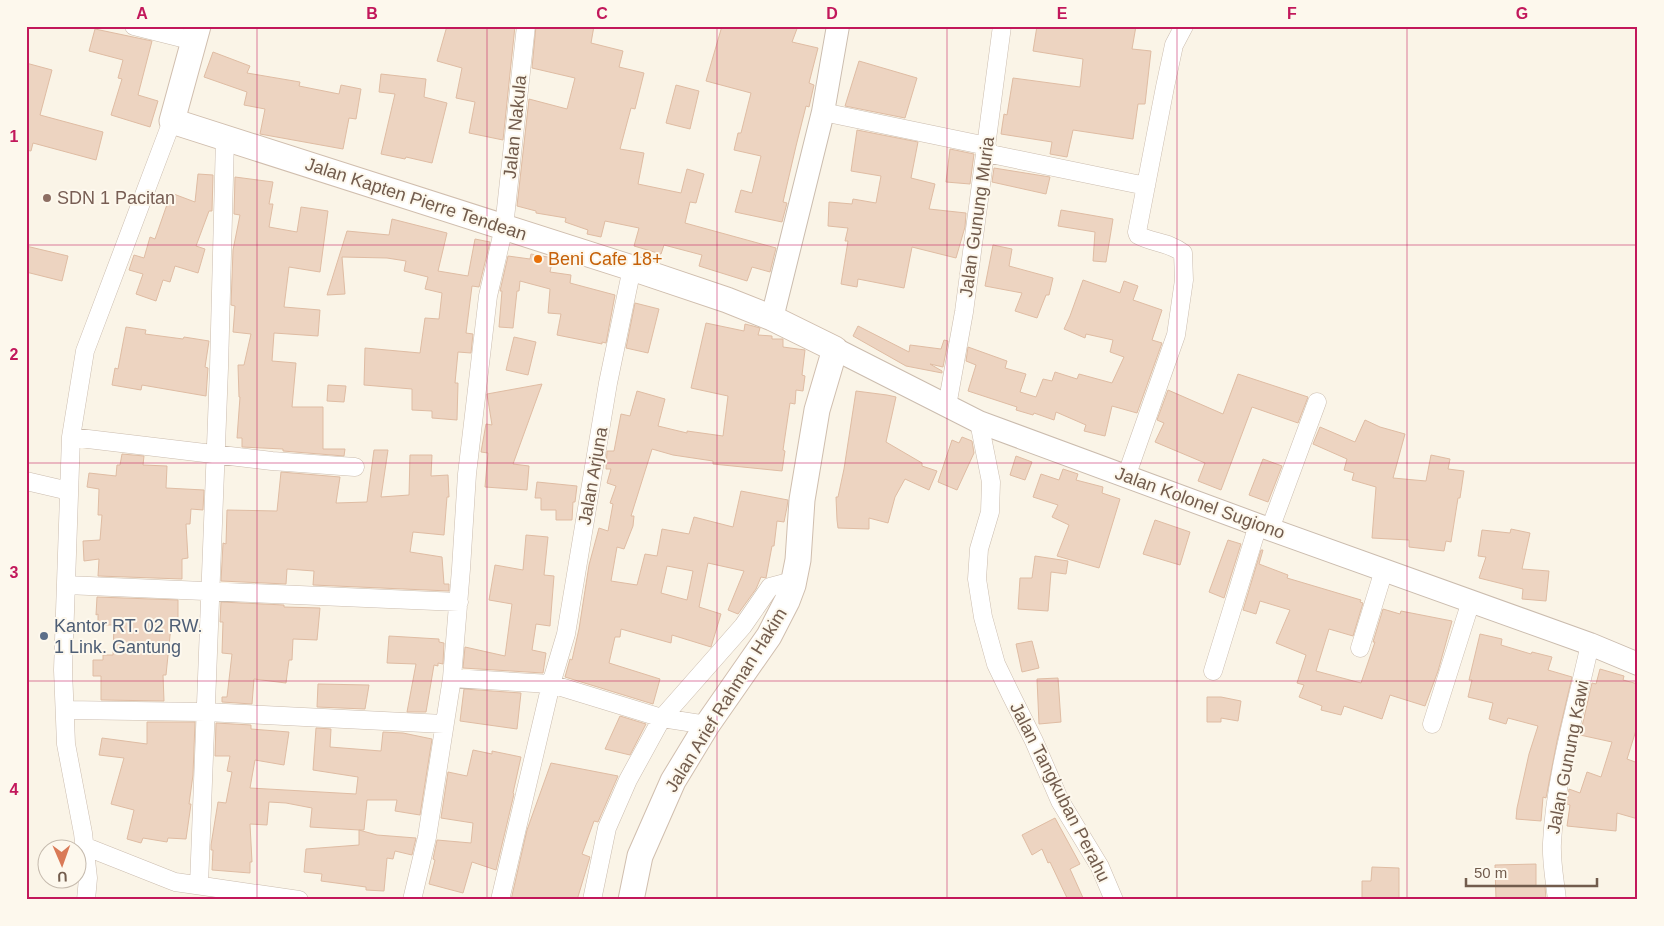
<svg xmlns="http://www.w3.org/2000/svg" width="1664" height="926" font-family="Helvetica,sans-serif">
<rect width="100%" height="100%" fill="#faf4e7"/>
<path fill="#edd4c1" stroke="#dfbca3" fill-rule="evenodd" d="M447,26h68l-12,114 -34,-7 6,-31 -19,-4 6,-30 -25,-7z
M536,26h58l-3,17 32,8 -4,16 25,6 -9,36 -4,-1 -11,41 24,4 -6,31 43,9 6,-24 17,5 -8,29 -6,-1 -5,21 91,25 -6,24 -18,-5 -5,14 -48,-15 3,-11 -38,-10 -3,9 -27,-8 5,-18 -34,-7 -4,16 -14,-3 1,-4 -23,-8 1,-4 -30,-5v-2l-19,-5 12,-107 38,10 8,-31 -43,-10z
M722,26h76l-6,16 26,6 -9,35 5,2 -5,22 -3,-1 -10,40 -13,56 4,1 -5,19 -47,-10 6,-22 11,3 9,-37 -27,-6 4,-17h3l10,-40 -45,-12z
M1037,26h99l-4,23 19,2 -6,53h-7l-5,35 -60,-9 -6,27 -17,-3 2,-12 -51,-8 3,-20 3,1 6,-37 67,9 3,-28 -50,-8z
M95,29l57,12 -14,54 20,6 -8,26 -39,-12 11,-36 -4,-1 5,-18 -34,-9z
M213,52l37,14 -3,7 53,9 -1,4 40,8 2,-9 20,4 -5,30 -7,-1 -6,31 -83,-15 5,-25 -21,-4 3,-13 -43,-15z
M859,61l58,17 -12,40 -60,-12z
M26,63l26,7 -12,45 63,17 -7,28 -63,-17 -2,8 -5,-1z
M381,74l45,5 -2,18 23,6 -15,60 -26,-6 -1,2 -24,-5 14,-60 -16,-2z
M676,85l23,6 -9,38 -24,-6z
M857,130l61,12 -7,36 24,6 -6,25 37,4 -1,14 -9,31 -44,-11 -8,41 -46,-9 -1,8 -16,-3 7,-43h-3l3,-13 -20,-2 1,-24 23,2 1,-5 23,4 5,-27 -30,-5z
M950,149l24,5 -4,30 -24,-2z
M994,168l56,9 -4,17 -54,-12z
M198,174l15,1 -1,36h-3l-13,35 9,3 -7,24 -23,-7 -5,16 -7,-2 -7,21 -20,-7 7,-20 -14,-4 5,-15 10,3 6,-21 5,2 16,-46 24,9z
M235,177l38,5 -4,22h4l-4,23 28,5 4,-25 27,4 -8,61 -31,-5 -5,40 36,3 -2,26 -44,-3 -2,28 24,2 -4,44h31v42h22l-1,7 -61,-5v-2l-41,-2v-9h-5l3,-41h-1l-1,-32h6l7,-31 -18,-2 2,-26 -4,-1 2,-55 7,-35 -6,-1z
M1061,210l52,9 -7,43 -13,-1 2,-29 -37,-6z
M392,219l55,14 -9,38 30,5 7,-37 15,3 -11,45 -7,-1 -6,47 7,1 -2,19 -13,-1 -3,31h3l-1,37 -25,-2v-7l-20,-1v-21l-48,-4 1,-37 55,5 5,-35 14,1 3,-26 -17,-4 3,-12 -24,-6 2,-10 -19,-3 -45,-1 3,37 -18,1 20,-64 42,4z
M993,245l19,4 -3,17 44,12 -4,17h-3l-9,23 -22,-7 7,-18 -37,-7z
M26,246l42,10 -6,25 -36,-9z
M531,254l22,4 -3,14 21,3 -1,8 45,12 -9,48 -4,-1v2l-45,-9 4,-21 -13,-1 2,-24 -30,-8 -1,10h-2l-4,37 -14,-1 3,-36h-2l8,-35 22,3z
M1083,280l37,13 4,-12 14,5 -5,14 29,10 -10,30 10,3 -25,70 -25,-7 -7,30 -21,-5 2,-6 -30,-13 -2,8 -20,-7 -1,2 -17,-5 1,-3 -49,-16 8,-26 -10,-4 2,-14 39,14 -2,7 21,6 -6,18 16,5 7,-18 9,2 3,-9 22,7 2,-5 33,9 12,-26 -14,-5 3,-12 -27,-6 -1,4 -21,-9 6,-13z
M635,303l24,6 -11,44 -22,-5z
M706,323l38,8 1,-7 8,2 7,2 -2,7 14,1v3h11v8l22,3 -3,25 3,1 -2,15 -7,-1 -1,14 -5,-1 -7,47 2,1 -3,20 -69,-7v-3l-40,-6 -21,-6 -21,67h3l-1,10 -9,23 -7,-2 -6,34 26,4 8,-31 12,2 5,-27 27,5 5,-17 39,10 8,-36 47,9 -1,7 -3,15 -7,-1 -3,25h-2l-6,32 -5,-1 -5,12 -18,25 -10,-4 16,-39 -36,-8 -9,44 22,7 -10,33 -39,-12 -1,8 -50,-14 -1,8h-5l-6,26 51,16 -7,25 -88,-27 5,-18 2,1 7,-31 10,-64 10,-37 9,3 5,-27 -3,-1 6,-17 -9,-3 4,-14h-5l1,-18h7l7,-37 9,2 7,-25 28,8 -7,27 29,7v-2l36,5 5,-40 -37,-8zM667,566l26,5 -6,29 -26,-7z
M858,326l51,26 1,-7 31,4 3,-9 4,1 -5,26 -13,-3 12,7v2l-36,-7 -53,-30z
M126,327l20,3 -1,4 38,5 1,-2 25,4 -4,26 3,1 -2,28 -64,-11 -1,5 -29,-5 3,-17 3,1z
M514,337l22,5 -8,33 -22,-5z
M1238,374l70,23 -10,26 -46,-16 -31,83 -23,-9 7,-18 -50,-21 9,-19 -7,-3 11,-30 55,24z
M542,384l-29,80 16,2 -2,24 -42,-3 3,-34 -7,-1 5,-28 6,1 -5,-31z
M328,385l18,1 -2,16 -17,-1z
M856,391l31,4 9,2 -10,45 36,21v3l15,5 -8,19 -24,-11 -10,18 -7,26 -19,-5v11l-31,-1 -1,-8 -1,-23h2l6,-28z
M1365,420l15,7 25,7 -12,44 33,3 5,-26 19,4 -2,10 16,2 -4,27h-2l-7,44 -5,-1 -2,10 -35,-4v-7l-37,-2 4,-51 -24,-7 2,-7 -10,-3 3,-11 -34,-15 7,-17 35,15z
M962,437l10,4 2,12 -17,37 -19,-8 14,-42 7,3z
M374,450h14l-7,47 28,-2 1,-40h22l-1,21 17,-1 1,22h-2l-3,38 -31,-3 -3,20 32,5 2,27h5v7l-136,-6 1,-14 -27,-2 -1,15 -65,-3 2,-38 3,1 1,-34 50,1 4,-39 59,5 -4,26 31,-1z
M122,454l22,2 -1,9 24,1 -1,22 38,2 -1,20 -12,-1 -1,15h-4l2,34 -6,1v20l-84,-3 1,-17 -15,2 -1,-20 17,-1 2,-25h-4l1,-26 -12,-2 2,-14 27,3 1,-11h3z
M1016,456l16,6 -7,18 -15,-5z
M1263,459l19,7 -14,36 -19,-7z
M1063,469l15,5 -2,6 27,7 -1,6 18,6 -21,69 -42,-12 12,-31 -17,-8 6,-12 -25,-8 8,-23 18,6z
M537,482l40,4 -2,16h-2l-1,18h-16v-10h-15v-12h-6z
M1155,520l35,12 -10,33 -37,-11z
M1511,529l19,4 -8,36 27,2 -3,30 -24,-2 1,-10 -44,-11 7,-21 -8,-1 4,-26 28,3z
M526,535l22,2 -4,38 10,1 -4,50 -14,-2 -4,26 14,3 -3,20 -80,-5 2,-21 40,9 7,-52 -23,-4 6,-35 28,5z
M1228,540l13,4 -17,54 -15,-6z
M1261,550h2l-4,14 29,11 -1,3 74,22 -1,2 3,1 -10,33 -24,-7 -13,42 45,12 14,-41h-2l10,-33 17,5 1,-3 51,10 -14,50 -13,35 -35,-11 -8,24 -38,-13 -3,9 -20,-5 1,-4 -23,-9 5,-12 -7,-2 9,-28 -30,-12 14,-33 -30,-9 -4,13 -13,-4z
M1035,556l33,5 -2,13 -15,-2 -3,39 -30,-2 2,-31h12z
M97,597l81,3v26h-7l-5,49h-3l1,26 -63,-1v-24h-8v-16h10v-5h10l1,-30h-16v-11l-2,1z
M221,602l63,3v2l36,1 -3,32 -24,-1 -1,21h-3l-3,23 -32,-4 -2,25 -30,-2v-5h5l5,-43 -10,-1 1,-31h-3z
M1480,634l22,5 -1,6 30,9 1,-2 20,5 -4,13 24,7 -15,64 -11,57 -3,-1 -2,24 -25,-2 1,-11 12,-54 9,-28 -30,-8 -2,6 -17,-5 4,-16 -25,-6 4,-17h-3z
M389,636l50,3v3l5,1 -1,21 -5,-1v3l-4,-1 -8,47h-19l9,-48 -29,-1z
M1032,641l7,27 -17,4 -6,-28z
M1600,669l24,7 -1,4 15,4v40l-11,35 11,4v56l-21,-6 -1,18 -49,-5 3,-21 -3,-1 2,-15 11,4 7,-21 14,5 11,-35 -32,-7 12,-52 4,1z
M1058,678l3,44 -22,2 -2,-45z
M318,684l51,1 -4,24 -48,-2z
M464,689l57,4 -4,36 -57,-8z
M1207,697h14l20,4 -3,20 -17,-3v4h-14z
M620,716l26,8 -16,31 -25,-6z
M147,722h48l-2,53 -4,29h2l-5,35 -18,-1 -1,4 -24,-4 -2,5 -14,-4 7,-29 -23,-6 13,-46 -25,-3 3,-17 45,6z
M216,723l35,2v4l38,3 -5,33 -29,-5 -5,28 106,6 2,-17 -45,-7 3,-42 15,1 -1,18 51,4 2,-19 20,1 29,6 -12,76 -25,-4 2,-11h-30l-3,30h-5l18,5 39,3 -4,17 -17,-4 -2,8 -6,-1 -3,33 -18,-1v-3l-45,-6 1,-7 -18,-2 2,-23 53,-4v-15l-49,-3 2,-19 -26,-5 -17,-1 -2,23 -17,-1 2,38h-2v11l-38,-3 1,-20h-2v-5l7,-43 8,1 6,-31 -5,-1 3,-15h-15z
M473,750l19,4v-3l29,6 -8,36 1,1 -18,76 -24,-8 -9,31 -34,-9 6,-24 -2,-1 4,-19 34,3 2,-20 -32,-5 7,-46 19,4z
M551,763l67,13 -20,46 -4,-1 -12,33 8,3 -13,43h-66l16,-70z
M1055,818l25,46 -10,5 14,31h-16l-18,-38 -2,1 -6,-14 -10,6 -10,-20z
M1536,864v22h9l1,14h-50l-1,-35z
M1372,867l27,1v30h-37v-17h9z"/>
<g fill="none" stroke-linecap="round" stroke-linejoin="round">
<g stroke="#cbbcae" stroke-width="19">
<path id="minor" d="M134,26l60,15
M823,112l164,34
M986,153l160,33
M947,406l17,-94 38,-286
M979,422l12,60 -1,30 -11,37 -2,30 6,38 13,47 15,31 23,46 26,60 40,66 14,33
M71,437l201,24 83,6
M1126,477l50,-142 8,-55 -1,-27c-14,-11 -31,-10 -45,-18l-1,-3 28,-145 9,-42 10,-19
M26,481l43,10
M1270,529l47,-127
M66,585l393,17
M1360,648l24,-78
M1213,671l45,-146
M452,678l99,6 111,34 45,7
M65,710l140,2 239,12
M1432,724l39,-123
M84,846l91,36 124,18
M199,885l20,-517 6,-229
M86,900l2,-22 -5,-45 -17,-89 -3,-74 8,-233 14,-86 87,-230
M412,900l15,-63 25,-159 9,-109 6,-95 21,-178 16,-69 22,-201
M500,900l51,-216 15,-50 42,-251 24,-115
M592,900l15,-72 21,-48 34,-62 81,-92 27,-39 15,-4 8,2
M1557,900c-2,-19 -6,-38 -5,-57 3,-65 24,-135 38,-199"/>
</g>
<g stroke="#cbbcae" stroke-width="24">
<path id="tertiary" d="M772,318l51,-206 15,-86
M835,349l144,73 279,103 332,119 48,20"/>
</g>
<g stroke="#d0beae" stroke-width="27">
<path id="secondary" d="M198,26l-26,95 460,147 95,32 45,18 63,31 -18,61 -15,90 -4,60 -5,25 -6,16 -18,35 -62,89 -34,56 -33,75 -9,44"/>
</g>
<use href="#minor" stroke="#fff" stroke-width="18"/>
<use href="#tertiary" stroke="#fff" stroke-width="22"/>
<use href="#secondary" stroke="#fff" stroke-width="25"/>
</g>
<path fill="none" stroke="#c2185b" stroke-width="1" stroke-opacity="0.55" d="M257,26v874M487,26v874M717,26v874M947,26v874M1177,26v874M1407,26v874M26,245h1612M26,463h1612M26,681h1612"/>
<circle fill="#8d6e63" stroke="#fdf8ed" stroke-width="2" cx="47" cy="198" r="5"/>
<circle fill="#e8710a" stroke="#fdf8ed" stroke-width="2" cx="538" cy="259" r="5"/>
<circle fill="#5c6f8a" stroke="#fdf8ed" stroke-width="2" cx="44" cy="636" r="5"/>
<g text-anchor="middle" stroke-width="4" stroke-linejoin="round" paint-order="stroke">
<g font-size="18" fill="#725c4d" stroke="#fdf8ed">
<text transform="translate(515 127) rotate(-84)" y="6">Jalan Nakula</text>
<text transform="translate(416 199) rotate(18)" y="6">Jalan Kapten Pierre Tendean</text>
<text transform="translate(977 217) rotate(-82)" y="6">Jalan Gunung Muria</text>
<text transform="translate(593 476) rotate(-80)" y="6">Jalan Arjuna</text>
<text transform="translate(1200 503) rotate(20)" y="6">Jalan Kolonel Sugiono</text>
<text transform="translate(726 700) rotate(-58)" y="6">Jalan Arief Rahman Hakim</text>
<text transform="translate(1568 757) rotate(-79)" y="6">Jalan Gunung Kawi</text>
<text transform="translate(1060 792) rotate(63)" y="6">Jalan Tangkuban Perahu</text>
</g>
<g font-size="18" fill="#785e54" stroke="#fdf8ed" text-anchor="start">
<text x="57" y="204">SDN 1 Pacitan</text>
</g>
<g font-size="18" fill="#c56008" stroke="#fdf8ed" text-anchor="start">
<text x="548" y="265">Beni Cafe 18+</text>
</g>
<g font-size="18" fill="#4e5e75" stroke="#fdf8ed" text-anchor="start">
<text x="54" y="632">Kantor RT. 02 RW.<tspan x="54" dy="21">1 Link. Gantung</tspan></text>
</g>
</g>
<rect width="1664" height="926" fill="none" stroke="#fdf8ed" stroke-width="55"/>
<g transform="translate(62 864) rotate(178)"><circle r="24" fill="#fdf8ed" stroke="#c5baad"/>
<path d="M0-4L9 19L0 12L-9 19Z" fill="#d97a57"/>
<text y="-8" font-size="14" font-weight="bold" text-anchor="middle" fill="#725c4d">U</text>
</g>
<path d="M1466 878v8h131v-8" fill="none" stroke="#725c4d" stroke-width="2.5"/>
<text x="1474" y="878" font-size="15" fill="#725c4d" stroke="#fdf8ed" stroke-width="4" paint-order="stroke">50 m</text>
<rect x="28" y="28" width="1608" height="870" fill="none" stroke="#c2185b" stroke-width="2"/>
<g font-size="16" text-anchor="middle" font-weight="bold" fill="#c2185b">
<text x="142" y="19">A</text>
<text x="372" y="19">B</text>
<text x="602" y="19">C</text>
<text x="832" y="19">D</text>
<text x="1062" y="19">E</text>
<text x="1292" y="19">F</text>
<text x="1522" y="19">G</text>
<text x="14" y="142">1</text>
<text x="14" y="360">2</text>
<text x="14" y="578">3</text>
<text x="14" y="795">4</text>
</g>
</svg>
